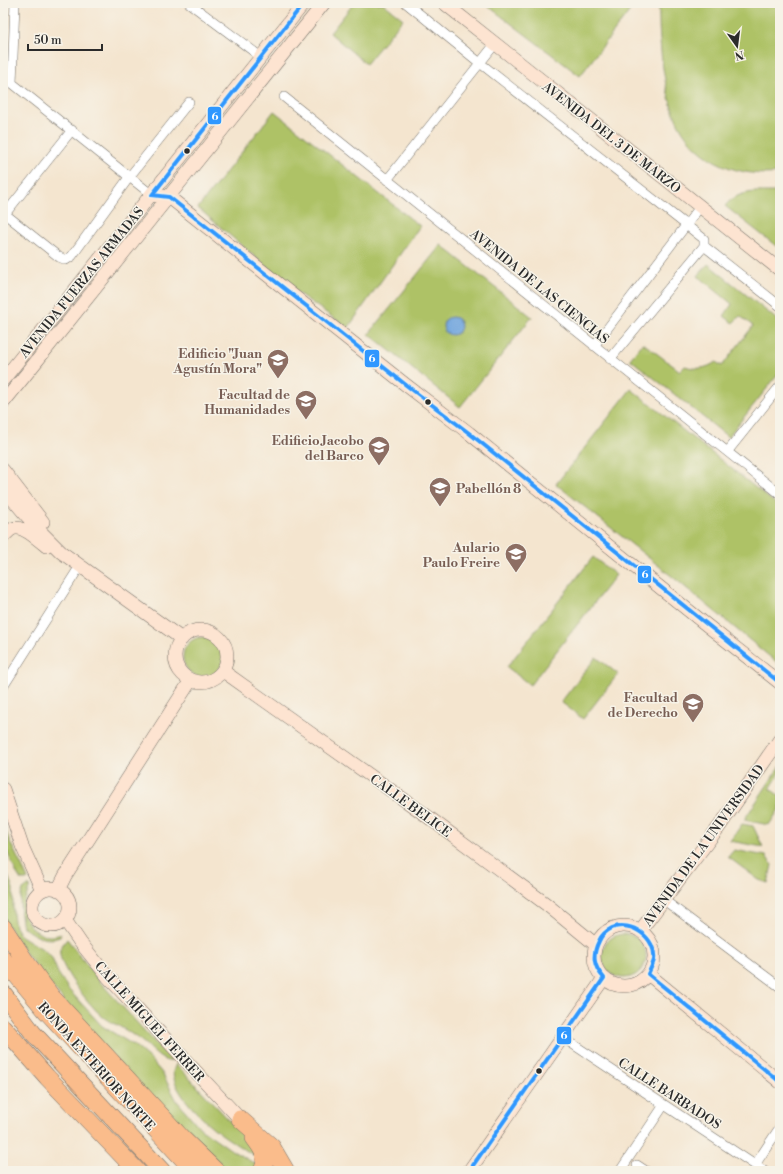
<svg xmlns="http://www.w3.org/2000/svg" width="783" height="1174" font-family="'Libre Bodoni',serif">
<rect width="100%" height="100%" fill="#f7f3e8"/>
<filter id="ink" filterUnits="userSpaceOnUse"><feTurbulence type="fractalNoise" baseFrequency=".025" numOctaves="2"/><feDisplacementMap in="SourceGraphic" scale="8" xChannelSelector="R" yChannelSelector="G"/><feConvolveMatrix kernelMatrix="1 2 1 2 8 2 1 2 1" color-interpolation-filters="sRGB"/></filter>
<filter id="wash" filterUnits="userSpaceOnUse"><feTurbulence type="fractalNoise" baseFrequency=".012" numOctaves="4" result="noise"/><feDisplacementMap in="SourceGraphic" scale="16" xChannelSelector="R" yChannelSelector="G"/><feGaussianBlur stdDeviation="0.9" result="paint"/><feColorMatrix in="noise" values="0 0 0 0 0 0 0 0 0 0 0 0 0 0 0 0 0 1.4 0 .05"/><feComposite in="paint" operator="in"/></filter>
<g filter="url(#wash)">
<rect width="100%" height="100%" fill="#f4e5cf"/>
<path fill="#aec266" stroke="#6c7648" d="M354,3h29l20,16 -37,45 -36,-31z
M484,3h149l2,1 -55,72z
M659,3h121v170c-40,5 -81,-11 -101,-48 -16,-32 -21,-86 -20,-122z
M274,111l146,115 -72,102 -53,-37 -97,-83z
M753,192h27v57l-55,-43c8,-10 16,-12 28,-14z
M441,245l91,72 -72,90 -91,-73z
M708,264l72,58v50l-52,65 -98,-78 13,-16 37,28 5,-5c12,4 20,3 31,-4l6,4 31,-40 -13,-10 -7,7 -9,-7 8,-12 -34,-28z
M631,389l149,118v158l-101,-83 -123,-98z
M593,557l23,18 -86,110 -23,-18z
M183 657a20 20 0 1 1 40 0a20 20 0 1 1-40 0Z
M596,657l22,17 -35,45 -22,-17z
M780,766v7l-10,16 10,7v12l-11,17 -25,-5z
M3,821l6,19 19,39 -2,1h-5l-5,-8 -13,-29z
M742,824l11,2 10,21 -33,-6z
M734,850l32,6 6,9 -4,18 -9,-3 -31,-23z
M3,863l10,26v25l2,13 5,8 24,15 7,6 7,17 11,17 33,36 33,20 14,12 13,15 15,28 23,27 33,23 26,15 -5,5h-30l-80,-81 -65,-70 -52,-65 -24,-37z
M28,886h2c-2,8 -6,13 -6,21 -1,15 12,29 27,29 3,0 7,-1 10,-2l-1,3c-14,5 -26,-1 -37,-10 -2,-9 -5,-29 0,-37 2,-1 4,-3 5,-4z
M602 956a22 22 0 1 1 44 0a22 22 0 1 1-44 0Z
M67,939l33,43 72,79c-11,2 -23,-15 -32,-21 -6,-4 -12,-9 -18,-12 -6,-4 -13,-6 -19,-11 -12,-10 -47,-52 -43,-68 1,-3 5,-7 7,-10z
M176,1064l71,75 9,17c-9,-5 -18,-10 -26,-16 -19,-12 -55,-43 -57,-67 0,-3 2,-6 3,-9z"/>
<path fill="#72a6de" stroke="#4e6884" d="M443 326a9 9 0 1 1 18 0a9 9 0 1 1-18 0Z"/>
</g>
<g filter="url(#ink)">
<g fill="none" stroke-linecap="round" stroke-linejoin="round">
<g stroke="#716c64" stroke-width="10">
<path id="street" d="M15,3l-3,80 140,112
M189,3l72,54
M406,3l74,60 15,-19
M284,97l496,397
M72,130l-67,84 54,43 7,3 6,-4 58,-80 59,-74
M387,180l93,-117 224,176v7
M594,346l106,-139
M610,359l94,-113 76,60
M728,451l52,-65
M3,687l77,-121
M664,900l116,87
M562,1037l202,134
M637,1165l9,6
M755,1165l25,-38
M620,1171l44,-66"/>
</g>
<g stroke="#716c64" stroke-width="14">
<path id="secondary" d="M444,3l336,267
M152,195l17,2 237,188 63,48 235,190 76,60
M3,380l301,-377
M3,403l321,-400
M3,470l40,52
M3,488l35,41 23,23 121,87
M3,537c4,-4 8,-9 13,-9 8,-1 24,13 30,18
M175 656a26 26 0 1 1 52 0a26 26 0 1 1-52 0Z
M223,671l197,140 126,93 50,41
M3,789l19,57 20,44
M32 907a19 19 0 1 1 38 0a19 19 0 1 1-38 0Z
M58,890l7,-14 126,-196
M65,920l15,22 28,35 132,142
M594 956a30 30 0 1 1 60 0a30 30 0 1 1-60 0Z
M640,931l79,-104 61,-88
M648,974l132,108
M469,1171l135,-193"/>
</g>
<g stroke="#716c64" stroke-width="18">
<path id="highway" d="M3,927l21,32 28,38 130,141 34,33
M3,959l44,53 147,159
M3,993l30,40 129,138
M3,1027l44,50 90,94
M240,1119l32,28 14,24
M254,1138c8,11 15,19 8,33"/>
</g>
<use href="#street" stroke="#fff" stroke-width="9"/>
<use href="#secondary" stroke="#fde4d1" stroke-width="13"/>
<use href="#highway" stroke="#fabc8b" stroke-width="17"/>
<g stroke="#f7f3e8" stroke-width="7">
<path id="bus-1" d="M304,3l-152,192 17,2 237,188 63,48 311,250
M469,1171l135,-193c-11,-12 -12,-23 -5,-37 2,-5 7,-10 13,-13 19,-8 45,10 42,32 -1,4 -4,10 -6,14l132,108"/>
</g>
<use href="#bus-1" stroke="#2f97ff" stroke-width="4"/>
</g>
</g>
<defs>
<g id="university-pin" transform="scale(1.15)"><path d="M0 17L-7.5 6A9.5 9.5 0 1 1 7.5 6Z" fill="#8d6e63" stroke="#f7f3e8"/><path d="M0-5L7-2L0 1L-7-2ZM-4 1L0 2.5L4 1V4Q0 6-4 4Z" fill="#fff"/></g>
</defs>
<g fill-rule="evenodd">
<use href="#university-pin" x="278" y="360"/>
<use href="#university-pin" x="306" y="401"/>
<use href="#university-pin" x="379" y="447"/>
<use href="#university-pin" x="440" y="488"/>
<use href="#university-pin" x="516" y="554"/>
<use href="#university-pin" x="693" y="704"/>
</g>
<g fill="#2b2b2b" stroke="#f7f3e8" stroke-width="1.5">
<circle cx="187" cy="151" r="3.5"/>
<circle cx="428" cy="402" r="3.5"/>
<circle cx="539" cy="1071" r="3.5"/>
</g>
<g text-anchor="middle" stroke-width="3" stroke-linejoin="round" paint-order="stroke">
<g font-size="13" fill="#2b2b2b" stroke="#f7f3e8">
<text transform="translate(612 137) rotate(38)" y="5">AVENIDA DEL 3 DE MARZO</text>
<text transform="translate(81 282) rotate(-51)" y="5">AVENIDA FUERZAS ARMADAS</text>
<text transform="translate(540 286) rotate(39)" y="5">AVENIDA DE LAS CIENCIAS</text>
<text transform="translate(411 805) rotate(36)" y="5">CALLE BELICE</text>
<text transform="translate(703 845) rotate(-54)" y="5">AVENIDA DE LA UNIVERSIDAD</text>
<text transform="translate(150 1021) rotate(48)" y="5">CALLE MIGUEL FERRER</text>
<text transform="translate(97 1066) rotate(48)" y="5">RONDA EXTERIOR NORTE</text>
<text transform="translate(670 1093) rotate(33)" y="5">CALLE BARBADOS</text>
</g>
<g font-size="13" font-weight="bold" fill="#785e54" stroke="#f7f3e8" text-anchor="end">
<text x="262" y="358">Edificio "Juan<tspan x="262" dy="15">Agustín Mora"</tspan></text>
<text x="290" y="399">Facultad de<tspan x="290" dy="15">Humanidades</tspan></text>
<text x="364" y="445">Edificio Jacobo<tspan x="364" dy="15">del Barco</tspan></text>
<text x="456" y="493" text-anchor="start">Pabellón 8</text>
<text x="500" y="552">Aulario<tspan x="500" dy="15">Paulo Freire</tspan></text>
<text x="678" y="702">Facultad<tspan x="678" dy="15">de Derecho</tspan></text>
</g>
</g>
<g stroke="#f7f3e8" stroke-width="1.5">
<rect x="207" y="106" width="15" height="19" rx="4" fill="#2f97ff"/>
<rect x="364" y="349" width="16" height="19" rx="4" fill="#2f97ff"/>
<rect x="637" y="565" width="15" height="19" rx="4" fill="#2f97ff"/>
<rect x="556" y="1026" width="16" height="19" rx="4" fill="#2f97ff"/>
</g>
<g font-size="11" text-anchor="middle" font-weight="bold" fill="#fff">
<text x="215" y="120">6</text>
<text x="372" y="362">6</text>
<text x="645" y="578">6</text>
<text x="564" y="1039">6</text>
</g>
<rect width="783" height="1174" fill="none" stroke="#f7f3e8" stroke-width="16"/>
<g transform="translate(737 46) rotate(166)" stroke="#f7f3e8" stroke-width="3" paint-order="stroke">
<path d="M0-3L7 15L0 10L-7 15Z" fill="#2b2b2b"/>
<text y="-6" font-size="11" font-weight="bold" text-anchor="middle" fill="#2b2b2b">N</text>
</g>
<path d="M28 44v6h74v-6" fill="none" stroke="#2b2b2b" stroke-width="2"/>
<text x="34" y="44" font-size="12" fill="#2b2b2b" stroke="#f7f3e8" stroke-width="3" paint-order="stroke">50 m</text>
</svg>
